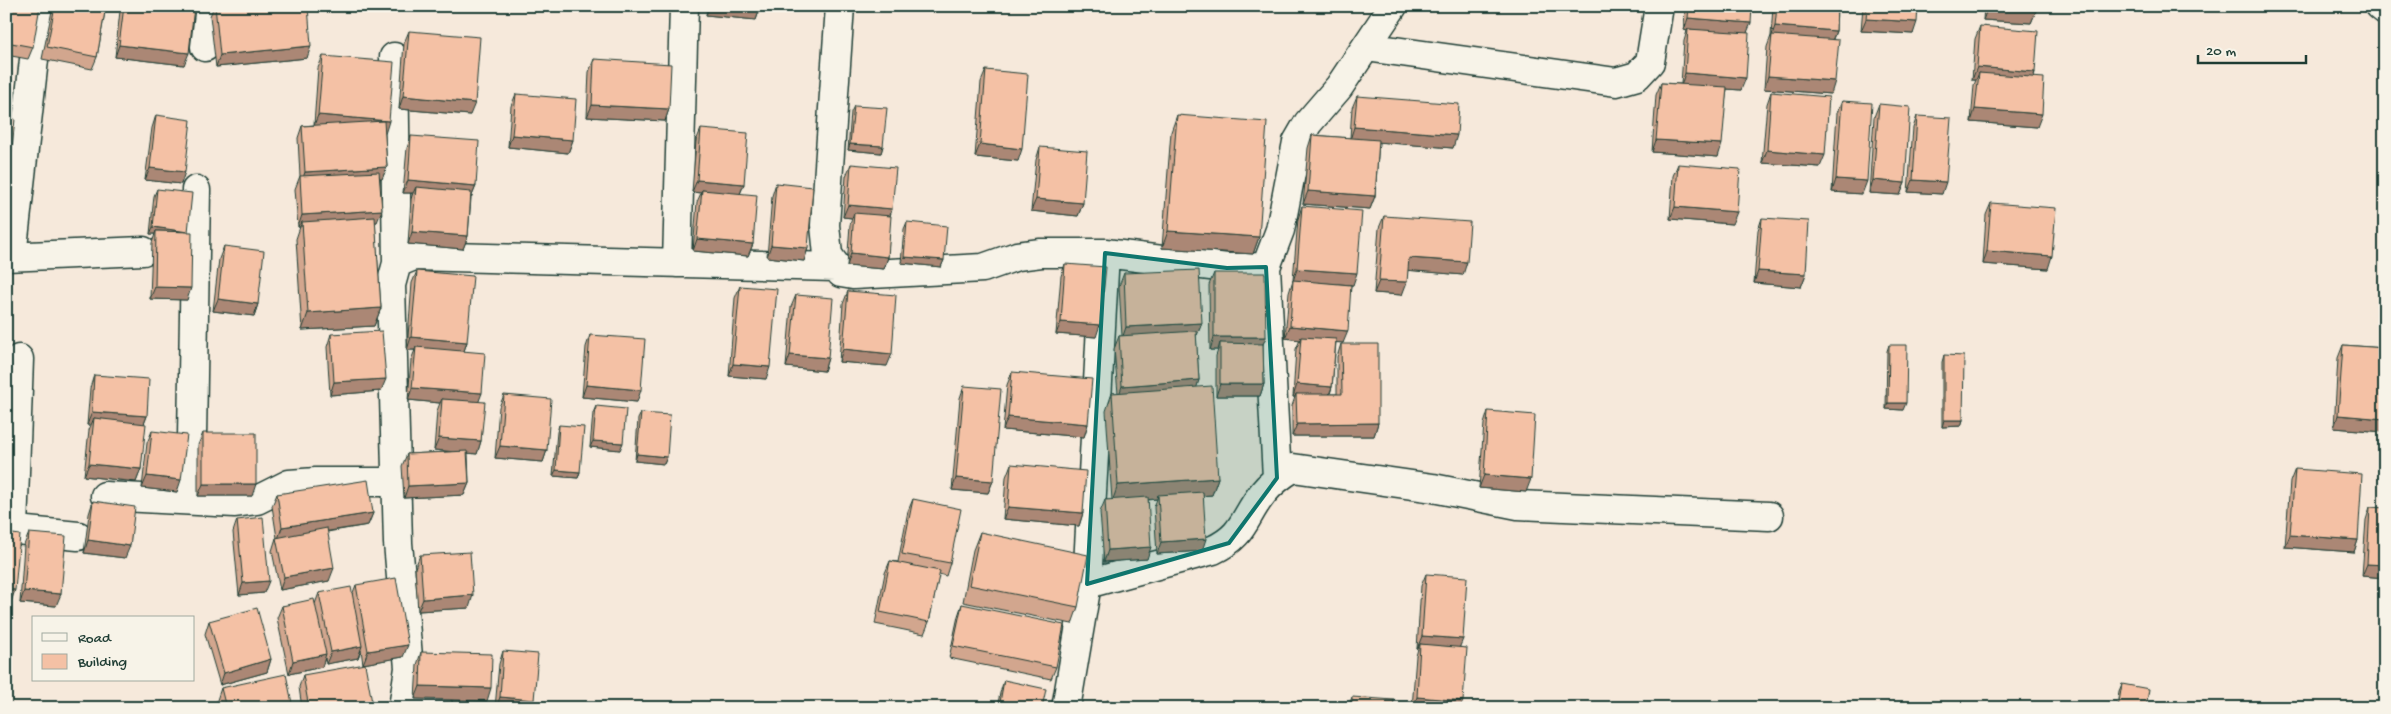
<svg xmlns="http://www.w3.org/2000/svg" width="2391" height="714" font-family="'Gochi Hand',sans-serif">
<rect width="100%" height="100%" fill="#f6e9db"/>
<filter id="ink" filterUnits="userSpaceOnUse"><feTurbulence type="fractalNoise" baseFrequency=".02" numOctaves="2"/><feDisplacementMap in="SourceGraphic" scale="10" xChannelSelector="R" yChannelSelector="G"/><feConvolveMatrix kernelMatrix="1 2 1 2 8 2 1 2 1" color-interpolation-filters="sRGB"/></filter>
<g filter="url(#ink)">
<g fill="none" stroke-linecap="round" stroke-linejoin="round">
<g stroke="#1f3d34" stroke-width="31">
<path id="minor" d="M840,6l-15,219 3,30 13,18 12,2 130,-7 34,-12 24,-3h64
M2380,6l5,4
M205,47l5,-41
M1366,47l250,35 21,-6 13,-14 9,-56
M394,57l3,206
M12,256l28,-250
M6,257l137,-6
M677,263l7,-257
M1266,267l11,211
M105,496l130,7 22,-3 32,-16 27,-2h80
M191,500l5,-310
M6,529l72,7
M13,529l6,-170
M1087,584l126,-34c32,-15 30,-32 50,-57 9,-11 18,-18 30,-25l140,20 85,17 251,11
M439,708l-35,-7 5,-33 -11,-125 -7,-258 6,-22 17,-7 421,11
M1066,708l21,-124 18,-331 122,15 39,-1 14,-37 17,-88 11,-19 31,-36 54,-81"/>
</g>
<use href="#minor" stroke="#f7f3e8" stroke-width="28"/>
</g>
<path fill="#d2a68e" stroke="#1f3d34" d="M6,6l27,41 -5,12 -22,-4z
M53,6h53l-9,51 -5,12 -50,-10z
M122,6h70l-8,59 -69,-8 5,-46z
M214,6h94l-1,52 -91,9 -6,-51z
M707,6h54l-5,14 -50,-5z
M1685,6h67l-5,27 -6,57 -14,-1 -9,68 -66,-5 4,-57 5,-12 20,1 3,-43 3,-10 -3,-1z
M1773,6h64l-1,25 -3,8 -2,55 -67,-5 3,-42 4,-11z
M1863,6h55l-5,28 -52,-3z
M1984,6h52v5l-5,12 -48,-3z
M1980,26l55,46 -1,5 3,50 -66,-5 3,-37 2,-5h-4l3,-41z
M409,31l61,84 -71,-6 5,-66z
M323,56l62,78 2,33 -5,12h-2l-3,43h-2l6,86 -7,18 -72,4 -6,-91 4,-12h-2l-3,-38 5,-13 -2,-38 4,-12 12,-1 4,-57z
M594,59l75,50 -4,12 -78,-4 2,-45z
M986,70l32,91 -43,-4 6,-75z
M1771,92l49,75 -58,-4 5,-59z
M516,94l57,46 -5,13 -60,-6 3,-41z
M1357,96l96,52 -74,-6 -4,54 -5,13 -67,-5 5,-56 4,-13 38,3 2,-30z
M1842,101l20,93 -30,-2 5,-79z
M1879,104l26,79 -5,12 -31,-2 5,-76z
M854,106l29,40 -2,7 -33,-3 3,-38z
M156,115l25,69 -36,-4 7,-52z
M1177,115l82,122 -6,17 -91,-6 9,-116z
M1917,116l25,78 -34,-2 5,-64z
M701,129l43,55 -4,10 13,50 -5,12 -55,-5 4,-49 4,-9 -9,-1 4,-51z
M411,136l65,50 -5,12 -3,38 -5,13 -55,-5 3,-45 2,-6h-10l4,-45z
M1040,147l43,56 -5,13 -47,-5 5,-51z
M851,164l41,45 -2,7 -2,41 -4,12 -37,-3 3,-41 2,-7 -9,-1 3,-41z
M1678,164l54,60 -62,-5 3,-43z
M776,183l32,65 -4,13 -37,-4 5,-61z
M157,189l31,43 -1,68 -37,-1 2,-56 3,-9h-5l4,-38z
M1991,203l57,66 -65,-5 3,-49z
M1302,206l51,79h-2l-8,58 -7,-1 -4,45 -2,7h7v-37l4,-13 37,79 -4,13h-82v-30l3,-9h-2l3,-48 4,-9 -15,-2 4,-45 4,-13 5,-61z
M1384,216l79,59 -55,-5 -6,25 -28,-2 5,-65z
M1762,218l44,56 -5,13 -47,-4 4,-53z
M907,222l37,38 -3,7 -40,-4 3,-34z
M224,246l34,58 -4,12 -41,-5 6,-52z
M1065,264l31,73 -40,-3 5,-58z
M417,271l50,71 -3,9 15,51 2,39 -4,13 -9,-1 1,30 -5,12 -60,3 -2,-32 5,-12 44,-2 -17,-2 3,-39 3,-8 -32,-3 3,-40 4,-10h-8l5,-67z
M1124,273l78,50 -5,12h-1l3,45 -3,7 22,91 -6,17 -9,1 -1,55 -45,3 -3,-47 3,-8 -9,1 -1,59 -43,3 -4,-50 5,-12h7l-6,-89 6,-18h6l-4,-44 5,-13h3l-3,-50z
M1214,273l52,64 -3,7 1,40 -4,12h-44v-40l2,-6h-8l-1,-65z
M740,286l26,93 -37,-3 6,-78z
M848,291l39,75 -48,-4 4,-58z
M796,295l32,63 -4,13 -38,-4 5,-60z
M331,334l50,57 -51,4 -3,-48z
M590,335l47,67 -55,-5 4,-50z
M1889,345l14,65 -17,-1 1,-58z
M2343,345l42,3v84l-51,-4 4,-70z
M1944,355l19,65 -2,6 -19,1v-65z
M1012,372l76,52 -4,13 -81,-7 4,-45z
M94,375l53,41 -3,8 -3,45 -5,13 -52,-6 5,-46 2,-5h-4l3,-37z
M964,386l29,95 -5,12 -36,-3 8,-92z
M504,395l43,55 -4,12 -48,-4 4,-51z
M596,406l24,44 -30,-3 3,-34z
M1488,411l38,81 -47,-4 5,-64z
M641,413l26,44 -3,7 -29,-3 3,-42z
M559,425l21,47 -2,6 -25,-2 4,-44z
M152,431l25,61 -35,-4 5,-45z
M203,433l49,63h-54v-51z
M1011,464l72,49 -4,13 -76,-7 3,-42z
M2295,469l63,71 -4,12 -69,-5 5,-65z
M277,494l96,19 -5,12 -41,7 2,49 -49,9 -8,-39 4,-13h1l-5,-32z
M913,499l37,64 -4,13 -7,-2 -10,48 -5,12 -49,-10 10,-51 5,-12 8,1 10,-51z
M93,501l32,57 -41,-5 5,-39z
M2370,507l15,1v70l-23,-2 4,-56z
M237,520l27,73 -25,2 -6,-63z
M980,532l98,75 -6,17 -109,-22 10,-52z
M29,533l27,73 -36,-3 4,-58z
M420,555l49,53 -51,3 -3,-43z
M1426,574l34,73v61h-48l4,-52 2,-7h-1l4,-63z
M356,585l47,72 -40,7 -2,-14 -3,8 -32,6 -1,-6 -3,9 -33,7 -12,-56 5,-12 33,-2 4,-11 33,2z
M962,604l94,63 -5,12 -102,-21 9,-42z
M209,621l62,38 -4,13 -47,13 -15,-51z
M503,651l31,49 -3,8h-36l4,-44z
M421,652l66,49 -72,-2 2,-34z
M303,675l70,33h-71l-3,-21z
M1004,680l38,28h-45l3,-15z
M2122,684l24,24h-29l2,-17z
M221,688l72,20h-75l-1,-8z
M1352,697l41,11h-45z"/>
<path fill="#ab8774" stroke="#1f3d34" d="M710,6h34l16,2 -4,12 -50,-5z
M1988,7l48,4 -5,12 -48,-3z
M1688,18l63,5 -5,12 -58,-6 -1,2 -3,-1z
M1866,19l51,3 -4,12 -52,-3z
M1775,26l61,5 -5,12 -60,-5z
M119,45l70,8 -5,12 -69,-8z
M311,46l-4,12 -91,9 4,-12z
M1977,67l58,5 -4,12 -52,-11 -3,7h-4z
M1685,73l61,5 -5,12 -60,-4z
M1768,76l67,5 -4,13 -67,-5z
M403,96l72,7 -5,12 -71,-6z
M592,105l77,4 -4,12 -78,-4z
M1975,109l67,5 -5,13 -66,-5z
M318,115l71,6 -4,13 -72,-6z
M1354,127l103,8 -4,13 -103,-8z
M512,135l61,5 -5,13 -60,-6z
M1656,140l66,4 -4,13 -66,-5z
M850,144l33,2 -2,7 -33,-3z
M980,144l42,5 -4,12 -43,-4z
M1767,150l58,5 -5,12 -58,-4z
M387,167l-5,12 -81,5 4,-12z
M150,168l35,4 -4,12 -36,-4z
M1836,179l31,2 -5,13 -30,-2z
M408,180l68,6 -5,12 -56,-4 1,-7 -3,6h-10z
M697,180l47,4 -5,12 -37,-6 -1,3 -9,-1z
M1873,180l32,3 -5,12 -31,-2z
M1913,180l33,2 -4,12 -34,-2z
M1308,191l67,5 -5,13 -67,-5z
M1036,199l47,4 -5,13 -47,-5z
M848,205l44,4 -4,13 -34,-9 -2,5 -9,-1z
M1675,207l62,5 -5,12 -62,-5z
M382,210l-5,12 -75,5v-5l-2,5h-2l4,-12z
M153,227l35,5 -32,-1 -1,3h-5z
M1168,231l91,6 -6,17 -91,-6z
M412,232l56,4 -5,13 -55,-5z
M697,239l56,5 -5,12 -55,-5z
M771,245l37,3 -4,13 -37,-4z
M1987,251l65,5 -4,13 -65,-5z
M851,253l37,4 -4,12 -37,-3z
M904,257l40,3 -3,7 -40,-4z
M1409,258l58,4 -4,13 -59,-5z
M1297,269l60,4 -4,12 -60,-4z
M1758,271l48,3 -5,13 -47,-4z
M1379,281l28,1 -5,13 -28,-2z
M155,287l36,1 -4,12 -37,-1z
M218,299l40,5 -4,12 -41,-5z
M381,308l-7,18 -72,4 6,-17z
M1061,322l39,3 -4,12 -40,-3z
M1202,323l-5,12 -75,4 4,-12z
M1290,326l58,5 -5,12 -42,-3v-3l-1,3 -15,-2z
M411,337l56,5 -4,12 -47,-7 -1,3h-8z
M1214,337h52l-5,12 -41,-6 -2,7h-8z
M843,349l49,5 -5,12 -48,-4z
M790,355l38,3 -4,13 -38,-4z
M733,364l37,3 -4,12 -37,-3z
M386,379l-5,12 -51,4 4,-13z
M1199,380l-4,13 -77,5 4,-12z
M1220,384h44l-4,12h-44z
M1297,384l35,3 -5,13 -31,-6 -1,3h-2z
M586,385l55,5 -4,12 -55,-5z
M412,388l70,5 -5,13 -35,-7 -2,4 -32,-3z
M1888,403h18l-3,7 -17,-1z
M92,412l55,4 -5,13 -48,-11 -3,7h-4z
M2338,415l47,4v13l-51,-4z
M1008,417l80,7 -4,13 -81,-7z
M1944,420h19l-2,6 -19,1z
M1378,423l-4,13h-82l5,-12z
M439,438l42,3 -4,13 -43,-4z
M593,441l30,2 -3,7 -30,-3z
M500,446l47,4 -4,12 -48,-4z
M637,454l30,3 -3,7 -29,-3z
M89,464l52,5 -5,13 -52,-6z
M556,470l24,2 -2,6 -25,-2z
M1484,475l47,4 -5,13 -47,-4z
M147,476l34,4 -4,12 -35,-4z
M956,478l37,3 -5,12 -36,-3z
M1218,478l-6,17 -53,4 -1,-4 -1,4 -45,3 6,-17z
M469,483l-5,12 -60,3 4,-12z
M203,484h53l-4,12h-54z
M1008,507l75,6 -4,13 -76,-7z
M373,513l-5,12 -90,14 4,-12z
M2290,535l68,5 -4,12 -69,-5z
M1206,539l-4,12 -45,3 4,-12z
M88,540l42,6 -5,12 -41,-5z
M1151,547l-4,12 -43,3 4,-12z
M2367,564l18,1v13l-23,-2z
M334,568l-5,13 -49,9 4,-13z
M269,581l-5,12 -25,2 4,-12z
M6,589l9,1 -4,12h-5z
M24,591l37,3 -5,12 -36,-3z
M473,595l-4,13 -51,3 5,-12z
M1422,636l41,3 -5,12 -38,-7 -2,5h-1z
M408,645l-5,12 -40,7 5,-13z
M362,646l-4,12 -32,6 5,-12z
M326,654l-4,13 -33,7 4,-13z
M271,659l-4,13 -47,13 4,-12z
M420,686l71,2 -4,13 -72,-2z
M500,697l34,3 -3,8h-35z
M1417,697l46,4 -3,7h-47z"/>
<path fill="#f4c1a5" stroke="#1f3d34" d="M6,6h34l-7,41 -27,-5z
M55,6h51l-9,51 -50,-10z
M124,6h63l7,1 -5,46 -70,-8z
M215,6h93l3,40 -91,9z
M744,6h17l-1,2z
M1689,6h63l-1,17 -63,-5z
M1777,6h60l-1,25 -61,-5z
M1867,6h51l-1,16 -51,-3z
M1988,6h48v5l-48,-4z
M1980,26l58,5 -3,41 -58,-5z
M1688,29l61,4 -3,45 -61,-5z
M409,31l71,6 -5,66 -72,-7z
M1772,35l67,5 -4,41 -67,-5z
M323,56l71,6 -5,59 -71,-6z
M594,59l77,5 -2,45 -77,-4z
M986,70l42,4 -6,75 -42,-5z
M1979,73l65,5 -2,36 -67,-5z
M1661,83l66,4 -5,57 -66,-4z
M1771,92l58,5 -4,58 -58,-5z
M516,94l60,5 -3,41 -61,-5z
M1357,96l102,8 -2,31 -103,-8z
M1842,101l30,2 -5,78 -31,-2z
M1879,104l31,3 -5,76 -32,-3z
M854,106l33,2 -4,38 -33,-2z
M156,115l35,5 -6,52 -35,-4z
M1177,115l90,7 -8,115 -91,-6z
M1917,116l34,2 -5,64 -33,-2z
M6,118l9,1 -6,58h-3z
M384,121l3,46 -82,5 -3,-46z
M701,129l47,4 -4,51 -47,-4z
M1312,135l67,5 -4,56 -67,-5z
M411,136l68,5 -3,45 -68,-6z
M1040,147l47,4 -4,52 -47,-4z
M851,164l45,4 -4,41 -44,-4z
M1678,164l62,5 -3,43 -62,-5z
M379,172l3,38 -80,5 -2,-39z
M776,183l37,4 -5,61 -37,-3z
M6,186l6,1 -4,35h-2z
M416,187l55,5 -3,44 -56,-4z
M157,189l35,4 -4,39 -35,-5z
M702,190l55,5 -4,49 -56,-5z
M1991,203l65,5 -4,48 -65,-5z
M1302,206l60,5 -5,62 -60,-4z
M854,213l37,3 -3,41 -37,-4z
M1384,216l86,6 -3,40 -58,-4 -2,24 -28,-1z
M375,217l6,91 -73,5 -6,-91z
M1762,218l47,3 -3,53 -48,-3z
M907,222l40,4 -3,34 -40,-3z
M156,231l36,1 -1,56 -36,-1z
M224,246l40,5 -6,53 -40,-5z
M1065,264l41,3 -6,58 -39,-3z
M1199,270l3,53 -76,4 -2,-54z
M417,271l56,5 -6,66 -56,-5z
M1214,273h51l1,64h-52z
M1293,280l58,5 -3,46 -58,-5z
M740,286l37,3 -7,78 -37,-3z
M848,291l48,4 -4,59 -49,-5z
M796,295l37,3 -5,60 -38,-3z
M382,331l4,48 -52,3 -3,-48z
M1196,331l3,49 -77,6 -3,-50z
M590,335l55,4 -4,51 -55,-5z
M1301,337l35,2 -4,48 -35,-3z
M1220,343l43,1 1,40h-44z
M1341,344h37v79l-81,1 -1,-30h46z
M1889,345h18l-1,58h-18z
M2343,345l42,3v71l-47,-4z
M416,347l69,6 -3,40 -70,-5z
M1944,355l20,1 -1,64h-19z
M1012,372l80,7 -4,45 -80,-7z
M94,375l55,4 -2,37 -55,-4z
M964,386l37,3 -8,92 -37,-3z
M1212,386l6,92 -100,7 -6,-92z
M504,395l47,4 -4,51 -47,-4z
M442,399l43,3 -4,39 -42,-3z
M596,406l30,3 -3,34 -30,-2z
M1488,411l47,4 -4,64 -47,-4z
M641,413l29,2 -3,42 -30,-3z
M94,418l52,6 -5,45 -52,-5z
M559,425l25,2 -4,45 -24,-2z
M152,431l35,4 -6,45 -34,-4z
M203,433h53v51h-53z
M467,451l2,32 -61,3 -1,-32z
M1011,464l75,7 -3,42 -75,-6z
M2295,469l67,5 -4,66 -68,-5z
M368,480l5,33 -91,14 -5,-33z
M1203,492l3,47 -45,3 -3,-47z
M1148,497l3,50 -43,3 -3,-50z
M913,499l48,10 -11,54 -48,-9z
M93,501l42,6 -5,39 -42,-6z
M2370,507l15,1v57l-18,-1z
M263,517l6,64 -26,2 -6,-63z
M327,528l7,40 -50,9 -8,-39z
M980,532l108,23 -10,52 -109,-22z
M6,533l14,2 -5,55 -9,-1z
M29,533l37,3 -5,58 -37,-3z
M470,552l3,43 -50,4 -3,-44z
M890,561l50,10 -11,51 -49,-10z
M1426,574l41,3 -4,62 -41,-3z
M396,578l12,67 -40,6 -12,-66z
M351,587l11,59 -31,6 -12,-59z
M314,599l12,55 -33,7 -11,-55z
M962,604l102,21 -8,42 -103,-21z
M257,608l14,51 -47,14 -15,-52z
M1420,644l47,4 -4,53 -46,-4z
M503,651l35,3 -4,46 -34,-3z
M421,652l71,2 -1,34 -71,-2z
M365,664l8,44h-64l-6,-33z
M286,674l7,34h-67l-5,-20z
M1004,680l42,9 -4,19h-43z
M2122,684l27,5 -3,19h-28z
M1352,697l42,3 -1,8h-41z
M1107,700l34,8h-35z
M688,704l18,4h-18z"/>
</g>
<path fill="#0f766e" fill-opacity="0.2" stroke="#0f766e" stroke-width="4" stroke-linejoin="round" d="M1105,253l122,15 39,-1 11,211 -48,65 -142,41z"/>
<rect width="2391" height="714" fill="none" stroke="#f7f3e8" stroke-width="25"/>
<rect x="12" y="12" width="2366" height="689" fill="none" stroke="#1f3d34" stroke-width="2" filter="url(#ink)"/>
<rect x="32" y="616" width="162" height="65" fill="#f7f3e8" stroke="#a1aaa0"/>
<rect x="42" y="633" width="25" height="8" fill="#f7f3e8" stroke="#a1aaa0"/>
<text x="78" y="642" font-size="15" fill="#1f3d34">Road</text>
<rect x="42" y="654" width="25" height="15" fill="#f4c1a5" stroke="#a1aaa0"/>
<text x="78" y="666" font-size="15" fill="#1f3d34">Building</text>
<path d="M2198 55v8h108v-8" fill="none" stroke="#1f3d34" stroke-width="2.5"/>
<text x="2206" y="55" font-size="15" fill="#1f3d34" stroke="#f7f3e8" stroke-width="4" paint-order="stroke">20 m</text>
</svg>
